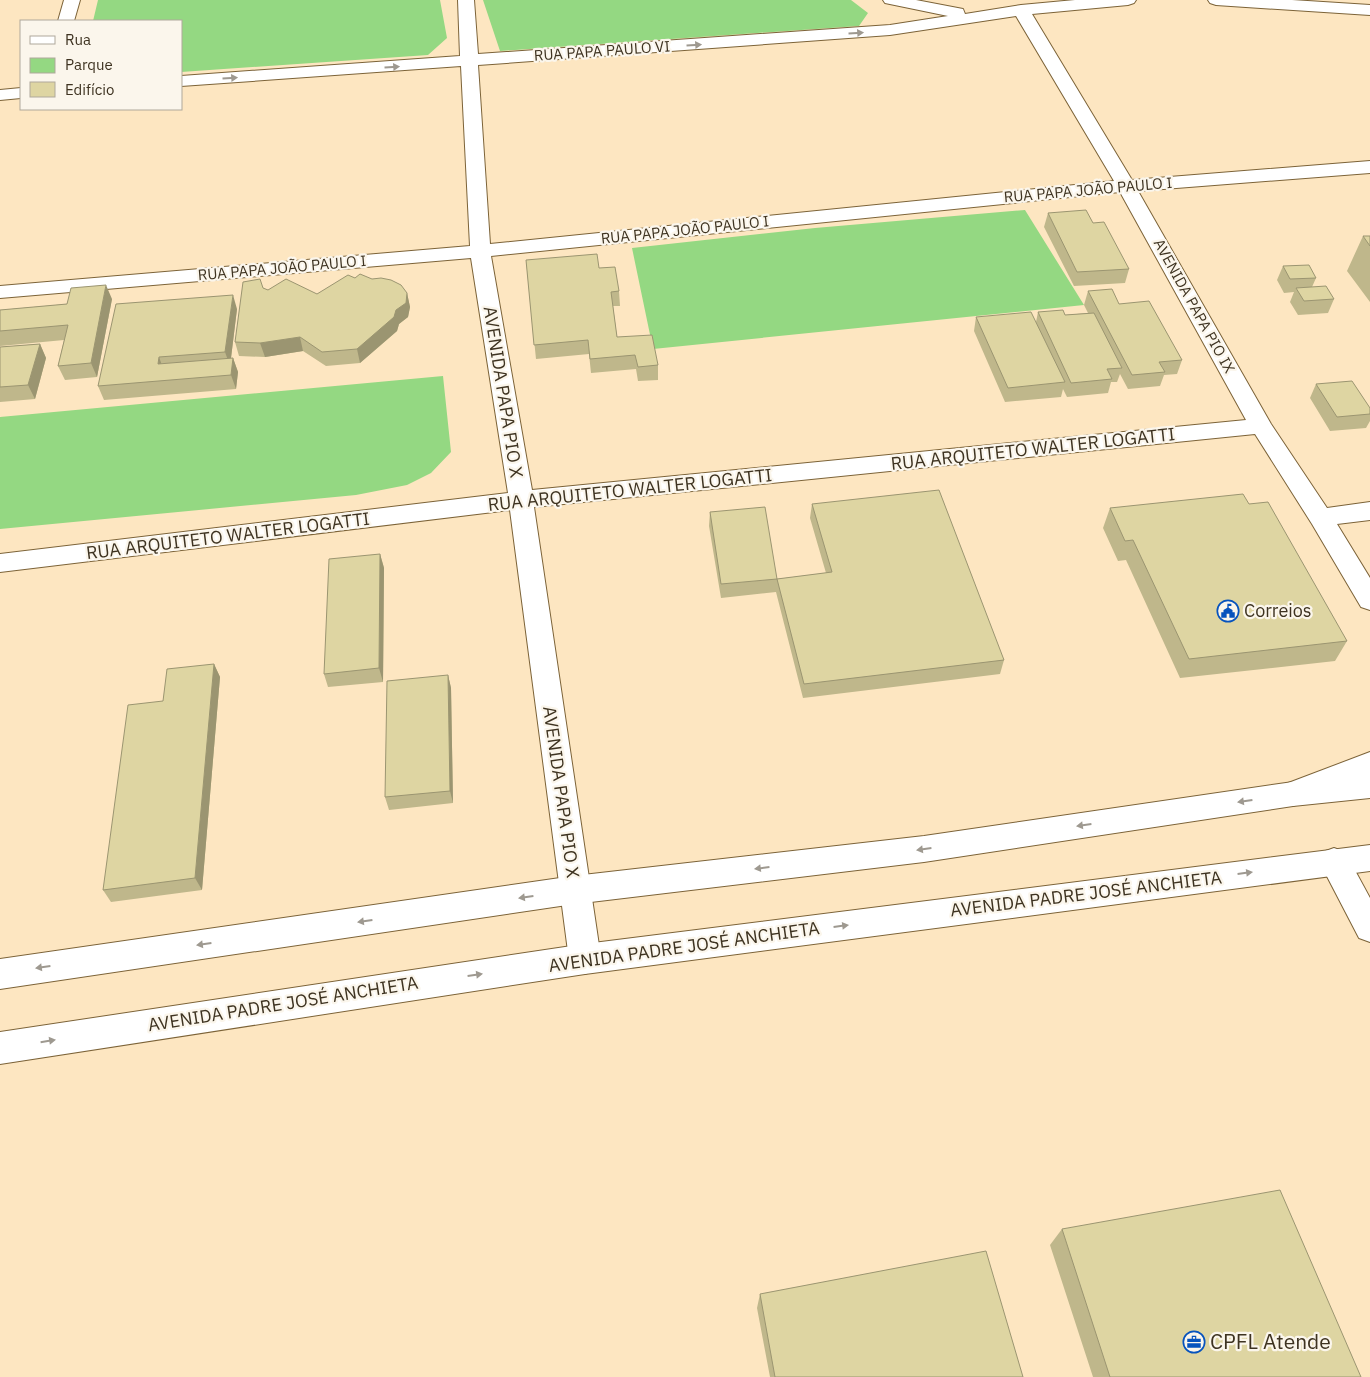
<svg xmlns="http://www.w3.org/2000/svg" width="1370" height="1377" font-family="'IBM Plex Sans',sans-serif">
<rect width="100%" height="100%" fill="#fde6c1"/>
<path fill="#94d882" d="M98,0h342l7,38 -19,17 -247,17v-51h-88z
M483,0h368l17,13 -9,13 -359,25z
M1025,210l59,95 -431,44 -21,-101 183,-20z
M443,376l8,76 -20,21 -24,12 -51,10 -356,34v-112z"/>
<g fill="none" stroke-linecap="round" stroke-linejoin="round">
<g stroke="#7c6338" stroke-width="2">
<path id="minor" d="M64,0h16l-6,21h-16z
M458,0h16l4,54 412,-29 58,-9 -63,-13 -2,-3h33l47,9 2,5 56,-9 54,-5h61l-2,3 -6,2 -96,9 100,166 238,-19v12l-232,18 133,233 56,84 43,-6v18l-33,4 33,54v32l-9,-3 -49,-83 -57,-90 -721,73 67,452 -5,10 -11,5 -11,-5 -5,-10 -59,-449 -510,62v-18l508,-61 -37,-235 -471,40v-12l470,-40 -9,-180 -280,20v-10l279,-20zM1016,16l98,165 -624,63 -12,-179 412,-30zM1120,192l126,228 -714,70 -41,-234z
M1208,0h84l78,5v10l-154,-10 -6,-2z
M21,88v10l-21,2v-10z
M1334,848l11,4 25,46v44l-11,-4 -40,-77 4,-9z"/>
</g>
<g stroke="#7c6338" stroke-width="2">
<path id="secondary" d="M1370,774v24l-77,8 -369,56 -350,42 -574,85v-30l574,-83 350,-40 369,-54z
M1370,845v26l-785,103 -585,90v-32l585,-88z"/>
</g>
<g stroke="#7c6338" stroke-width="2">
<path id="motorway" d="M1370,752v24l-77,30 -10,-3 -5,-9 5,-9z"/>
</g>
<use href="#minor" fill="#fff" fill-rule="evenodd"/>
<use href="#secondary" fill="#fff" fill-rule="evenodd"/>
<use href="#motorway" fill="#fff" fill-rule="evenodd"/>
</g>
<path fill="#bfb78b" d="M1048,213l45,10 36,46 -4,14 -51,3 -30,-59z
M1363,236h7v66l-23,-31z
M526,260l73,8 20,23 1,15h-7l4,31 41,28v15l-20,1 -2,-12 -45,4 -2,-19 -53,5z
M1283,266l33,12 -4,9 22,12 -6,14 -30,2 -8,-13 4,-10 -10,1 -7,-13z
M355,278l17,1 35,14 3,14 -2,10 -9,7 -2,7 -37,32 -34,3 -23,-15 -38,6 -26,-1 -4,-14 28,-54 5,2 49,4z
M1088,291l31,13 63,56 -5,14 -13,1 -4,11 -32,3 -8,-15 -3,8h-6l-3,11 -41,4 -4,-8 -2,8 -56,5 -31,-71 2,-14 60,5 2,-10 27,3 23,-2 -4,-8z
M112,299l-15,78 -32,3 -7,-14 6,-26 -64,6v-36l67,-6z
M237,309l-6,49h2l5,14 -2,17 -132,11 -6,-14z
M40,344l6,14 -11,41 -35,3v-55z
M1316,384l54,24v13l-4,7 -36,3 -20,-33z
M812,504l192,156 -4,14 -197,24 -27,-106 -55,6 -12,-72 1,-14 67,67 49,-6 -16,-55z
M1249,504l98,137 -12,20 -155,17 -54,-118 -8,1 -15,-33 7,-20z
M380,554l4,14 -1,114 -55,5 -4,-13z
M214,664l6,13 -18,213 -91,12 -8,-12 60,-189z
M448,675l3,13 2,115 -64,7 -4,-13z
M1062,1229l299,148h-268l-43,-132z
M760,1294l263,83h-253l-13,-69z"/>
<path fill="#9b9571" d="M106,285l6,14 -15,78 -6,-14z
M407,293l3,14 -2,10 -9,7 -2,7 -37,32 -3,-14 39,-39z
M233,295l4,14 -7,57 -5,-14z
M300,337l3,14 -38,6 -5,-14z
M40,344l6,14 -11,41 -7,-14z
M159,357l5,14 -6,-7z
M233,358l5,14 -2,17 -5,-14z
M380,554l4,14 -1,114 -4,-14z
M214,664l6,13 -18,213 -7,-12z
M448,675l3,13 2,115 -3,-12z"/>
<path fill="#ded5a2" stroke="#9b9571" d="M1086,210l7,13 11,-1 25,47 -52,3 -29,-59z
M1363,236h7v10z
M597,254l2,14 16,-1 4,24 -8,1 6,45 35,-2 6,30 -20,2 -3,-12 -45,4 -2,-19 -54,5 -8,-85z
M1309,265l7,13 -26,1 -7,-13z
M360,274l12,5 9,-1 10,2 10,5 6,8 -1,10 -10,7 -2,7 -37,32 -35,3 -22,-15 -40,6 -25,-1 8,-60 17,-3 3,9 5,2 18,-11 31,15 31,-19 7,3z
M106,285l-15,78 -33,3 10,-41 -68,6v-21l67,-6 4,-16z
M1326,286l8,13 -30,2 -8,-13z
M1112,289l7,15 30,-3 33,59 -23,2 6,10 -33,3 -44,-84z
M233,295l-8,57 -66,5 -1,7 75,-6 -2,17 -133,11 18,-82z
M1063,310l2,5 29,-2 28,55 -15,1 5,10 -41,4 -33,-71z
M1031,312l34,70 -57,6 -32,-71z
M40,344l-12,41 -28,2v-40z
M1352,381l18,27v6l-33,3 -21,-33z
M939,490l65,170 -200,24 -27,-105 55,-7 -20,-68z
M1243,494l6,10 19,-2 79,139 -158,18 -56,-119 -8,1 -15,-33z
M765,507l12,72 -56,5 -11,-72z
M380,554l-1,114 -55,6 5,-115z
M214,664l-19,214 -92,12 25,-185 35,-4 4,-32z
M448,675l2,116 -65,6 2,-116z
M1280,1190l81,187h-251l-48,-148z
M986,1251l37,126h-248l-15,-83z"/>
<defs><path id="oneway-solid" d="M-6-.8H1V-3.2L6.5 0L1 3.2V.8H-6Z" transform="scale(1.25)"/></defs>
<g fill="#9e9990">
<use href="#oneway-solid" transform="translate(856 33) rotate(-4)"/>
<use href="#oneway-solid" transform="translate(694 45) rotate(-4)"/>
<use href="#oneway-solid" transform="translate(392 67) rotate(-4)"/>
<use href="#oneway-solid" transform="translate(230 78) rotate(-4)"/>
<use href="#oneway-solid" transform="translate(1245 801) rotate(172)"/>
<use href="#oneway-solid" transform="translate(1084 825) rotate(172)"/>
<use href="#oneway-solid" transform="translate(924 849) rotate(172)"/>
<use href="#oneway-solid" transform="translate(762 868) rotate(173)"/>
<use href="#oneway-solid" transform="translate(1245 873) rotate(-7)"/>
<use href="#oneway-solid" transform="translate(526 897) rotate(172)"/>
<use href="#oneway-solid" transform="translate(365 921) rotate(172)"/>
<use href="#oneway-solid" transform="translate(841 926) rotate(-7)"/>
<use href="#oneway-solid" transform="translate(204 944) rotate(172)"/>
<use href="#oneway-solid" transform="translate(43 967) rotate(172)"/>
<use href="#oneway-solid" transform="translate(475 975) rotate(-8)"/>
<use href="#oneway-solid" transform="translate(48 1041) rotate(-9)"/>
</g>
<defs>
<g id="civic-ring" transform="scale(1.125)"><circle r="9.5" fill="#fbf6ec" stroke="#0753bd" stroke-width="1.5"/><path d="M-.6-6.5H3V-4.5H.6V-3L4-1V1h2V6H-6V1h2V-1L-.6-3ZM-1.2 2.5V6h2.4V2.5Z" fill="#0753bd"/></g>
<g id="office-ring" transform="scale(1.125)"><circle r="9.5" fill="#fbf6ec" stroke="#0753bd" stroke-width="1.5"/><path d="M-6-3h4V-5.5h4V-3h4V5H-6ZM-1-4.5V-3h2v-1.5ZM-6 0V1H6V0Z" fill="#0753bd"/></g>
</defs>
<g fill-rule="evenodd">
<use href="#civic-ring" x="1228" y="611"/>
<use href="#office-ring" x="1194" y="1342"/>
</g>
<g text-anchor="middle" stroke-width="4.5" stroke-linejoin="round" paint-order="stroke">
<g font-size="15" fill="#3e3321" stroke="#fbf6ec">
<text transform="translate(602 51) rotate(-4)" y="5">RUA PAPA PAULO VI</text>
<text transform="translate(1088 190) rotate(-5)" y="5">RUA PAPA JOÃO PAULO I</text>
<text transform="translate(685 230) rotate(-6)" y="5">RUA PAPA JOÃO PAULO I</text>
<text transform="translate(282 268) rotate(-5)" y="5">RUA PAPA JOÃO PAULO I</text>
<text transform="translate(1194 306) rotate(61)" y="5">AVENIDA PAPA PIO IX</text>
</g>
<g font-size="18" fill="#3e3321" stroke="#fbf6ec">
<text transform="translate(503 392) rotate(81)" y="6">AVENIDA PAPA PIO X</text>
<text transform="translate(1033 449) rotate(-6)" y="6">RUA ARQUITETO WALTER LOGATTI</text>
<text transform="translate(630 490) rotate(-6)" y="6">RUA ARQUITETO WALTER LOGATTI</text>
<text transform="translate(228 536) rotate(-7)" y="6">RUA ARQUITETO WALTER LOGATTI</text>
<text transform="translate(561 792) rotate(82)" y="6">AVENIDA PAPA PIO X</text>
<text transform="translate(1086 894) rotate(-7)" y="6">AVENIDA PADRE JOSÉ ANCHIETA</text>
<text transform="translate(684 947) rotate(-8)" y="6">AVENIDA PADRE JOSÉ ANCHIETA</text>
<text transform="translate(283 1004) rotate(-9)" y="6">AVENIDA PADRE JOSÉ ANCHIETA</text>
</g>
<g font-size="18" fill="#3e3321" stroke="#fbf6ec" text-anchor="start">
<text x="1244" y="617">Correios</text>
</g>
<g font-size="21" fill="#3e3321" stroke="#fbf6ec" text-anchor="start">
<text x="1210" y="1349">CPFL Atende</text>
</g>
</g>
<rect x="20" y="20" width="162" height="90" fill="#fbf6ec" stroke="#afa89b"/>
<rect x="30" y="36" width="25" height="8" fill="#ffffff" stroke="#afa89b"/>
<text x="65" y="45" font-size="15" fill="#3e3321">Rua</text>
<rect x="30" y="58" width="25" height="15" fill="#94d882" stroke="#afa89b"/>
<text x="65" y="70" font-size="15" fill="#3e3321">Parque</text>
<rect x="30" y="82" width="25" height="15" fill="#ded5a2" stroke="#afa89b"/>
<text x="65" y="95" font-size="15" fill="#3e3321">Edifício</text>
</svg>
